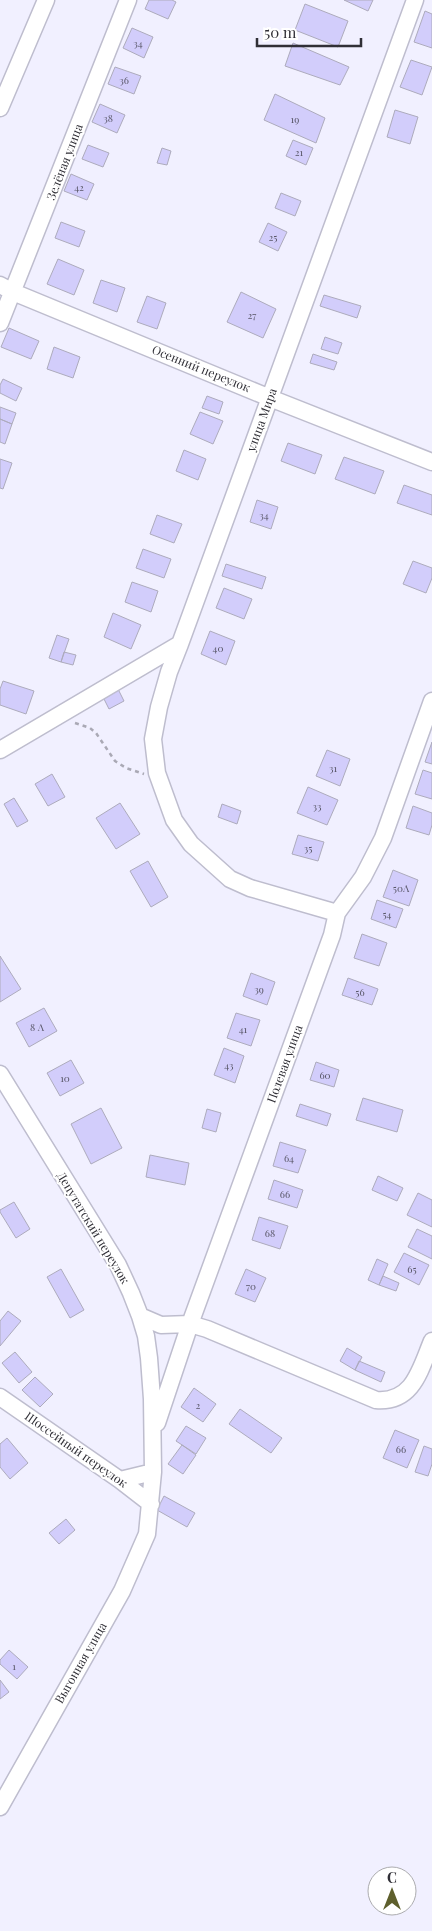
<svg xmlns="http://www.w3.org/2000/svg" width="432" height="1931" font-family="'Playfair Display',serif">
<rect width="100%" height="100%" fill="#f1f0ff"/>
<path fill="#d2cdfb" stroke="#adabbc" d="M149,0h23l4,2 -8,17 -23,-10z
M344,0h29l-5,11z
M305,4l43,17 -10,26 -43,-17z
M425,11l7,3v34l-18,-6z
M132,28l21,9 -9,21 -21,-10z
M293,43l56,24 -9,18 -55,-19z
M411,60l21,7 -10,28 -22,-8z
M115,67l26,9 -7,18 -26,-10z
M275,94l50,24 -9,25 -52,-23z
M100,104l25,11 -8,18 -25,-11z
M395,110l23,7 -8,27 -23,-7z
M293,140l20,8 -7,17 -20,-9z
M88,145l21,8 -6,14 -21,-8z
M162,148l9,3 -4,14 -10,-2z
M71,174l23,10 -7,16 -23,-9z
M281,193l20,8 -6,15 -20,-8z
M61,222l24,9 -6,16 -24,-9z
M268,223l19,9 -9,19 -19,-9z
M58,259l26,11 -10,25 -27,-11z
M101,280l24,8 -8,24 -24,-9z
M241,292l35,17 -13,29 -36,-16z
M324,295l37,11 -4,12 -37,-12z
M147,296l19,7 -9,26 -20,-7z
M9,328l30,13 -8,18 -30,-12z
M325,337l17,6 -4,11 -17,-5z
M54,347l26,10 -7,21 -26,-9z
M313,354l24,8 -3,8 -24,-7z
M3,379l19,9 -6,13 -16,-8v-8z
M207,396l16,6 -4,12 -17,-6z
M0,407l16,6 -4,11 -12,-5z
M200,412l23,9 -10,23 -23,-10z
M0,419l12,5 -7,20 -5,-2z
M288,443l34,12 -7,19 -34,-13z
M184,450l22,9 -8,21 -22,-9z
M344,457l40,14 -9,23 -40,-15z
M0,459l12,4 -9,26 -3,-1z
M404,485l28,10v20l-35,-12z
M257,500l21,7 -7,22 -21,-7z
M157,515l25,9 -8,19 -24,-9z
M143,549l28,10 -7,19 -28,-10z
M413,561l19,7v10l-6,15 -23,-9z
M226,564l40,13 -4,12 -40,-13z
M132,582l26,9 -7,21 -26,-10z
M224,588l28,11 -8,20 -28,-11z
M113,613l28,12 -10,24 -27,-12z
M210,631l25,10 -9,24 -25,-11z
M57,635l12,4 -8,23 -12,-4z
M64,652l12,3 -3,10 -12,-3z
M3,681l31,10 -8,23 -26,-9v-16z
M118,689l6,12 -15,8 -6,-12z
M432,742v22l-7,-2z
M327,750l23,9 -10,27 -24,-10z
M423,770l9,3v26l-17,-5z
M52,774l13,23 -17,9 -13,-22z
M308,787l30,13 -11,25 -30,-12z
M14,798l14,23 -11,6 -13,-23z
M120,803l20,31 -24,15 -20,-31z
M222,804l19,7 -4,13 -19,-7z
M413,806l19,7v12l-3,10 -23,-7z
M298,835l26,7 -6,19 -26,-7z
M148,861l20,36 -17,10 -21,-36z
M393,870l25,10 -9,26 -26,-9z
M377,900l26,9 -7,19 -25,-9z
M362,934l25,9 -8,23 -25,-8z
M0,956l21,33 -21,13z
M251,973l24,9 -8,23 -24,-9z
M348,978l30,11 -6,16 -30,-10z
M44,1008l13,23 -28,16 -13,-24z
M236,1013l24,7 -9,26 -24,-8z
M224,1048l20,8 -9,27 -21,-8z
M71,1060l13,23 -24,13 -13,-23z
M316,1062l23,8 -5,17 -24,-7z
M363,1098l40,12 -6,22 -41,-12z
M300,1104l31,10 -4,12 -31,-10z
M101,1108l21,40 -31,16 -20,-40z
M207,1109l14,4 -5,19 -14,-4z
M280,1142l26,8 -8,23 -25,-7z
M150,1155l39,8 -4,22 -39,-8z
M378,1176l25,12 -6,13 -25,-11z
M274,1180l29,10 -6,18 -29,-9z
M418,1193l14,7v27l-25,-12z
M14,1202l16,27 -14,9 -16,-26v-2z
M259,1217l29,9 -8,23 -28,-9z
M417,1229l15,7v23l-24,-12z
M404,1253l25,12 -10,20 -25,-13z
M377,1259l11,5 -9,21 -11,-5z
M61,1269l23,41 -14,8 -23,-41z
M246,1269l20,9 -11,24 -20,-8z
M383,1276l16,7 -3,8 -17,-6z
M8,1311l13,10 -21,25v-25z
M347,1348l15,9 -7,13 -15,-9z
M15,1352l17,20 -13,11 -17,-20z
M359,1361l26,11 -4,10 -26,-12z
M35,1377l18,17 -13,13 -18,-17z
M194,1388l22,16 -13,18 -22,-15z
M240,1409l42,29 -11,15 -42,-29z
M186,1426l20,12 -10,16 -20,-13z
M395,1430l24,10 -12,28 -24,-10z
M7,1438l21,25 -18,16 -10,-12v-23z
M182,1445l14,10 -13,19 -15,-10z
M424,1446l8,3v15l-4,12 -13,-4z
M164,1496l31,17 -8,14 -30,-17z
M66,1519l9,11 -16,14 -10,-11z
M9,1650l19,17 -11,12 -17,-15v-4z
M0,1680l9,12 -9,7z"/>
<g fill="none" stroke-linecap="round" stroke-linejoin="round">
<g stroke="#bebdce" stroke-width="19">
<path id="minor" d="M0,108l46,-108
M0,285l13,7 257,106 162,64
M0,323l128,-323
M180,644l-11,28 -10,35 -6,32 4,34 17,47 17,24 39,35 20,9 87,25
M0,750l180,-106 235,-644
M0,1074l118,191 13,28 9,23 6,20 3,22 3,41 1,73 -6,62 -25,57 -122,216
M140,1316l21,9 29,-1 17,5 169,71c37,3 44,-30 56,-59
M0,1397l120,83 31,24
M157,1423l33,-99 142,-389 5,-22 26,-36 20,-39 49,-137
M120,1480l33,-8"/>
</g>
<path stroke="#aaa9b5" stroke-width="2.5" stroke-dasharray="4 4" stroke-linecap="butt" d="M75,723l15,5 6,5 19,28 11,7 18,6"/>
<use href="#minor" stroke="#fff" stroke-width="16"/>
</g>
<g text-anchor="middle" stroke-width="4" stroke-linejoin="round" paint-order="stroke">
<g font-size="10" fill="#585667">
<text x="138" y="47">34</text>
<text x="124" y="84">36</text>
<text x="108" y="122">38</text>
<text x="295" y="123">19</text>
<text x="299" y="156">21</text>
<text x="79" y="191">42</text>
<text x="273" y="241">25</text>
<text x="252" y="319">27</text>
<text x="264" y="519">34</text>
<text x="218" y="652">40</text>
<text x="333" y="772">31</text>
<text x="317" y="810">33</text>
<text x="308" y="852">35</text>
<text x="401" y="892">50А</text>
<text x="387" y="918">54</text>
<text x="259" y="993">39</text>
<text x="360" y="996">56</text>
<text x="37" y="1031">8 А</text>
<text x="243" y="1033">41</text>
<text x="229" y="1069">43</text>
<text x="325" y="1079">60</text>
<text x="65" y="1082">10</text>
<text x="289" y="1162">64</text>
<text x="285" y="1198">66</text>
<text x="270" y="1237">68</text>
<text x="412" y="1273">65</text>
<text x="251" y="1290">70</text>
<text x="198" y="1409">2</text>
<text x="401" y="1453">66</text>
<text x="14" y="1670">1</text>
</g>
<g font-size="12" fill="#302f36" stroke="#fff">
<text transform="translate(65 162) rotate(-69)" y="4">Зелёная улица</text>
<text transform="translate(201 369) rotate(22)" y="4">Осенний переулок</text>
<text transform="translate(262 420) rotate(-70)" y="4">улица Мира</text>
<text transform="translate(285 1064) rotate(-70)" y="4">Полевая улица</text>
<text transform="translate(93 1228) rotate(59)" y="4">Депутатский переулок</text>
<text transform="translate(76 1450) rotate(35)" y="4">Шоссейный переулок</text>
<text transform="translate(81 1663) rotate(-60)" y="4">Выгонная улица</text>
</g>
</g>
<g transform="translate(392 1891)"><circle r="24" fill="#ffffff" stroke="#acacaf"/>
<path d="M0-4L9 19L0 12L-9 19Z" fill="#5e5f2d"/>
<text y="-8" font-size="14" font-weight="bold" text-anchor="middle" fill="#302f36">С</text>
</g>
<path d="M257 38v8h104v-8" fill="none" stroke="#302f36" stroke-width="2.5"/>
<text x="264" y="38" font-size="15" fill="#302f36" stroke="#ffffff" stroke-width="4" paint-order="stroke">50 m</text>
</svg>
